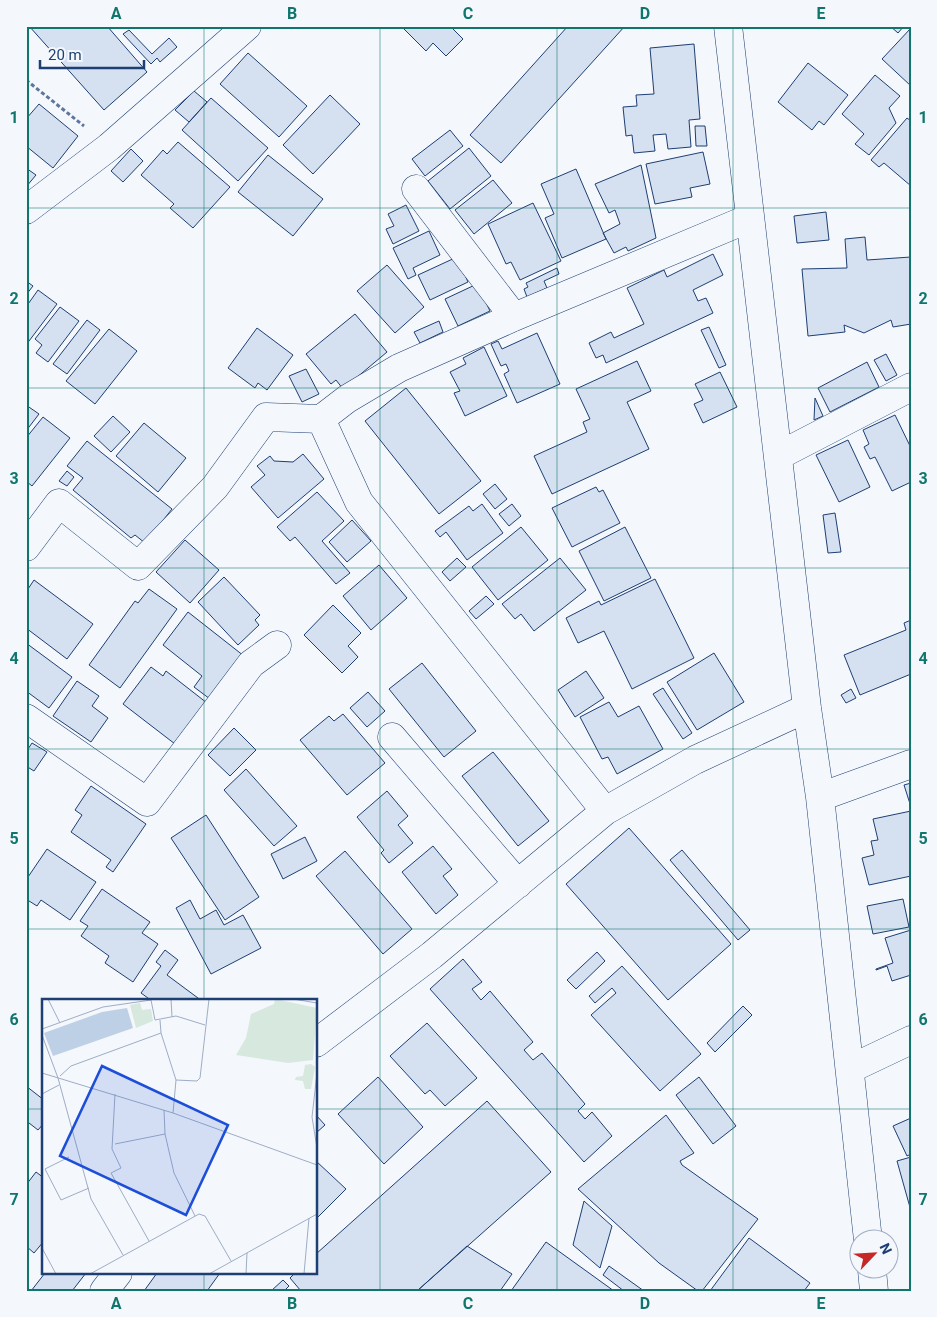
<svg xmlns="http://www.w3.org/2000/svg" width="937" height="1317" font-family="Roboto,sans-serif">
<rect width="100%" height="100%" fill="#f4f7fb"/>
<path fill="#d5e0f0" stroke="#1d3f73" d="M29,26h78l40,46 -43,38z
M401,26h49l13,13 -17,17 -13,-13 -7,8z
M568,26h57l-124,137 -31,-28z
M890,26h14l-6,7z
M911,28v58l-29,-27z
M129,30l23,24 17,-16 8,9 -17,15 -3,-4 -6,6 -28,-30z
M694,44l6,75 -11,1 2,27 -23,2 -2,-15 -13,1 2,16 -21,2 -2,-18 -6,1 -3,-29 14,-1 -1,-11 18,-1 -4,-46z
M248,53l59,53 -28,31 -59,-53z
M808,63l40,32 -24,30 -5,-4 -7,9 -34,-28z
M875,75l25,21 -11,12 7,15 -27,32 -14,-11 9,-10 -22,-20z
M194,91l13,11 -18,20 -14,-12z
M330,95l30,29 -47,50 -30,-29z
M211,98l57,50 -30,33 -56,-51z
M39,104l39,32 -25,32 -27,-22v-27z
M907,118l4,3v65l-27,-23 -5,4 -8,-7z
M695,126h10l2,20h-11z
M450,130l13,16 -38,30 -13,-17z
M178,142l52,45 -37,41 -23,-20 4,-4 -33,-29 22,-25 4,4z
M469,148l22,28 -41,33 -22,-28z
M131,149l12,12 -20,21 -12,-11z
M703,152l7,32 -20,4 2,9 -37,7 -9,-40z
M268,155l55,44 -30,37 -55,-44z
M641,165l15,73 -28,13 -2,-4 -12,6 -11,-20 17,-9 -5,-14 -6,3 -14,-29z
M26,168l10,7 -10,12z
M576,169l30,70 -44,19 -17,-40 9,-4 -13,-30z
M493,180l19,23 -38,31 -19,-24z
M533,203l28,58 -41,19 -9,-18 -5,2 -18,-40z
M406,205l13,26 -26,13 -7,-15 8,-3 -6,-12z
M826,212l3,28 -32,3 -3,-27z
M429,231l11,24 -27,13 3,7 -8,4 -15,-31z
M865,237l2,23 44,-3v67l-18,3 -2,-7 -27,13 -20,-8 1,7 -37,4 -6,-67 45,-1 -2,-29z
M713,254l10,21 -30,15 5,11 8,-3 7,15 -107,50 -3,-8 -7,3 -7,-15 22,-11 3,6 30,-14 -17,-36 37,-18 3,7z
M457,257l11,25 -38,18 -12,-25z
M387,265l37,42 -29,26 -38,-42z
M557,268l2,6 -15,7 3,7 -20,9 -3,-8 4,-2 -2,-4z
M26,281l7,5 -7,9z
M477,284l13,27 -32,15 -13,-27z
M38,290l19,14 -31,41v-38z
M60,307l19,14 -31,41 -12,-9 6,-8 -7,-6z
M355,314l32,38 -44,37 -7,-9 -5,4 -25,-30z
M87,320l13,10 -33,44 -14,-10z
M439,321l4,11 -23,11 -6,-11z
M709,327l17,38 -7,3 -18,-38z
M257,328l36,27 -26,35 -9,-7 -3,5 -27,-20z
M109,329l28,22 -42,53 -29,-23z
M537,333l23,51 -43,19 -13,-29 5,-3 -3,-7 -5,2 -10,-22 7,-3 4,8z
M484,347l23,49 -42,20 -11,-23 6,-2 -10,-19 16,-8 -3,-6z
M886,354l11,21 -11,6 -12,-21z
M637,361l14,30 -24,11 22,47 -97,45 -18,-38 53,-24 -4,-10 7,-3 -14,-30z
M867,362l12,25 -49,25 -12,-24z
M306,369l13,25 -17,8 -13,-26z
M720,372l17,35 -34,16 -9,-19 9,-4 -8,-16z
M406,388l75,93 -42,33 -74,-93z
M815,398l8,18 -9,4z
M26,405l13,9 -13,17z
M895,415l16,33v34l-19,9 -17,-34 -5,2 -6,-12 5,-3 -6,-14z
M113,416l17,16 -19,20 -17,-16z
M43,417l27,21 -38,48 -6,-5v-43z
M144,423l42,35 -28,34 -42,-36z
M848,440l22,47 -31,15 -23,-47z
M87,441l85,68 -27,34 -10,-8 -4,3 -58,-48 10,-12 -16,-12z
M303,454l21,25 -46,39 -27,-31 14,-12 -8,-9 13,-10 4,5 19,1z
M67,471l7,6 -7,9 -8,-5z
M495,484l12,15 -12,10 -12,-15z
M596,487l3,5 4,-2 17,33 -48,24 -20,-39z
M317,492l27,29 -22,20 28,32 -14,11 -41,-47 -5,4 -13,-14z
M482,504l21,29 -36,27 -21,-28 -6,5 -5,-6 34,-25 4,5z
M512,504l9,12 -12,10 -10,-12z
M835,513l6,39 -13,1 -5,-38z
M352,520l19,21 -24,21 -18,-20z
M521,527l27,33 -50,40 -26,-33z
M625,527l26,51 -47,23 -25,-50z
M185,540l34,30 -29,33 -34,-31z
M457,558l9,9 -16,14 -8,-9z
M560,558l26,32 -52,41 -13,-17 -6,5 -13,-15z
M379,565l28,33 -36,32 -28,-34z
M224,577l36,38 -5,5 4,5 -21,20 -40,-43z
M655,579l39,79 -62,31 -28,-58 -26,12 -12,-25 33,-17 2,4z
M34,580l59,44 -26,35 -41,-31v-36z
M149,589l28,20 -57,79 -31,-23 46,-64 3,2z
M486,596l8,8 -18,15 -7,-8z
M333,605l28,28 -13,13 10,11 -16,16 -38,-38z
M188,612l56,44 -34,43 -16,-12 8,-11 -39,-31z
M911,620v54l-51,21 -16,-40 62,-25 -2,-7z
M26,643l46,34 -23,31 -23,-17z
M714,653l30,49 -47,28 -30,-48z
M422,663l54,68 -32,26 -55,-68z
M151,667l12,9 3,-5 41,32 -32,41 -52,-40z
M586,671l18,27 -29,19 -17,-27z
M77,681l22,15 -7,10 16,12 -17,24 -38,-26z
M663,688l29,45 -9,6 -30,-45z
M851,689l5,9 -10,5 -5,-8z
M368,692l17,19 -18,16 -17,-19z
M609,702l9,15 21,-11 24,43 -46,25 -9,-17 -6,2 -22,-42z
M343,714l42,49 -38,32 -47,-55 29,-24 5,5z
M234,728l22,22 -26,26 -22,-21z
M32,743l15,9 -13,19 -8,-5v-14z
M493,752l56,69 -31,25 -56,-70z
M246,769l51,57 -23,20 -50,-56z
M911,783v24l-7,-22z
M91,786l55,38 -33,48 -7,-5 5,-7 -40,-28 11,-17 -7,-5z
M387,791l21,25 -10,9 15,18 -24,20 -8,-10 3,-3 -27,-33z
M911,811v65l-42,9 -7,-27 12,-3 -3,-14 7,-1 -5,-21z
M206,815l53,82 -34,23 -54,-82z
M629,828l102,116 -63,56 -102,-116z
M305,837l12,24 -34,18 -12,-25z
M433,846l19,23 -9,7 15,19 -22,19 -34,-42z
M47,849l49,33 -26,38 -29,-20 -4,6 -11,-7v-19z
M682,850l68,80 -12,10 -68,-80z
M345,851l67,78 -29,25 -67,-78z
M102,889l48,33 -8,11 16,11 -25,38 -28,-19 4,-7 -28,-20 7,-10 -8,-5z
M903,899l6,28 -36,7 -6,-28z
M190,900l10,19 16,-9 8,15 19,-10 18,33 -50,26 -35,-66z
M911,930v45l-19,6 -5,-15 -11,4v-1l17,-6 -8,-25z
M165,950l13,10 -11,15 35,26h-50l-11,-8 20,-27 -5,-4z
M597,952l8,9 -29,28 -9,-9z
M463,959l19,23 -10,7 9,11 9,-9 43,51 -9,8 9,10 9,-7 43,51 -7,7 7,8 7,-7 20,24 -28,26 -154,-173z
M622,966l79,88 -41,37 -69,-76 25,-22 -4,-5 -17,15 -6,-7z
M743,1006l9,9 -37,37 -8,-9z
M427,1023l50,55 -32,28 -15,-16 -5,4 -35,-38z
M378,1077l45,50 -39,37 -46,-50z
M699,1077l37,49 -23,18 -37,-49z
M26,1086l18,14v23l-6,7 -9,-7 -3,3z
M487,1101l64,71 -134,119h-116l-11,-13 5,-5h21v-19z
M316,1115l9,10 -9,8z
M666,1115l28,38 -14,8 2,4 76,54 -56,72h-4l-39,-28 -81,-74z
M911,1118v36l-4,2 -14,-30z
M911,1157v54l-14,-50z
M316,1161l30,28 -30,30z
M36,1172l8,6v63l-10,12 -8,-7v-61z
M584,1201l28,25 -12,42 -27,-23z
M749,1238l61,45 -6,8h-94z
M546,1242l68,49h-103z
M467,1246l45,28 -12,17h-83z
M609,1266l35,25h-20l-21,-16z
M45,1273h41l-14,18h-41z
M157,1273h63l-13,18h-63z
M283,1280l6,6 -5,5h-13z"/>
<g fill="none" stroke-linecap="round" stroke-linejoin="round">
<g stroke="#1d3f73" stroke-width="29">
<path id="minor" d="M728,26l79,682 13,89 48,443
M416,189l98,128
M26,210l83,-63 138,-121
M321,419l38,83 246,309
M778,456l133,-69
M26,547l33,-44 79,63 77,-79 51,-70 55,2 26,-20 52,-31 115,-51 236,-99
M26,718l121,84 104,-138 26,-19
M392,737l126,147
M820,797l91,-33
M316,1043l116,-88 173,-144 90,-51 112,-52
M850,1069l61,-29
M872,1270l2,21
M104,1291l14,-18"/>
</g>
<path stroke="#5e769c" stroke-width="3" stroke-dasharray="4 2.5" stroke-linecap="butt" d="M26,80l58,46"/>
<use href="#minor" stroke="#f4f7fb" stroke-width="28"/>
</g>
<path fill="none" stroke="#0f766e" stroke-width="1" stroke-opacity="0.55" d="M204,26v975M380,26v1265M557,26v1265M733,26v1265M26,208h885M26,388h885M26,568h885M26,749h885M26,929h885M26,1109h18M316,1109h595M204,1273v18"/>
<g transform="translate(42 999)">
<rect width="275" height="275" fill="#f4f7fb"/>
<path d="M233,0l42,9 -4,52 -25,3 -52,-8 10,-17 5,-24 23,-10zM269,65l4,3 -4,22h-6l-2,-8 -8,-1 1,-3 7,-1 2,-11z" fill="#d7e8df"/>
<path d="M98,4l2,7 9,-1 2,12 -17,7 -6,-23z" fill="#d7e8df"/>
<path d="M85,9l6,20 -80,28 -9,-23 58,-21z" fill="#bed0e5"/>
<path fill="none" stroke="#9eadc5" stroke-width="1" d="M6,0l12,24M129,0l1,18M251,0l24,4M118,21l1,13 15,47M0,30l61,-22 48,-7 4,20 21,-4 29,9M0,36l16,43 33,121 32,56M0,74l131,40 144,52M275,74l-5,44 5,31M18,77l11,-10 90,-33M0,95l17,-9M73,95l-3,55 9,19 -10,5 38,68M122,111l1,24 9,39 21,43M131,114l3,-33 21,1 3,-3 9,-79M73,145l50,-10M27,158l-24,12 16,31 28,-12M0,249l14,26M48,275l109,-60 6,2 26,45M167,275l108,-60M204,275l1,-21M262,275l5,-56"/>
<path fill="#1d4ed8" fill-opacity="0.15" stroke="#1d4ed8" stroke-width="2.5" d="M60,67l126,59 -42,90 -126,-59z"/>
<rect width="275" height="275" fill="none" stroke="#1d3f73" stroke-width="2.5"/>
</g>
<rect width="937" height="1317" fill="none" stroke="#f4f7fb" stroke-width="55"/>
<g transform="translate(874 1254) rotate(65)"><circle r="24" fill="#f4f7fb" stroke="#9eadc5"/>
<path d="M0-4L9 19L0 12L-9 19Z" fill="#c62828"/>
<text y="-8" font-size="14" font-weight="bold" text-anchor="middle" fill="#1d3f73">N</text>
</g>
<path d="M40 60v8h104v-8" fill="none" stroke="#1d3f73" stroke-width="2.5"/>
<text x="48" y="60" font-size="15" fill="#1d3f73" stroke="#f4f7fb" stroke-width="4" paint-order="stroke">20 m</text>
<rect x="28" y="28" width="882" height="1262" fill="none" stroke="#0f766e" stroke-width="2"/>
<g font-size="16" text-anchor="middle" font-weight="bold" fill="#0f766e">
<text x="116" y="19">A</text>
<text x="292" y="19">B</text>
<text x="468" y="19">C</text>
<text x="645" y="19">D</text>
<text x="821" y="19">E</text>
<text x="14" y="123">1</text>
<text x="923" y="123">1</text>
<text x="14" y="304">2</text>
<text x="923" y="304">2</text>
<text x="14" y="484">3</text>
<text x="923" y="484">3</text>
<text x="14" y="664">4</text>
<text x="923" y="664">4</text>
<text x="14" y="844">5</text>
<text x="923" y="844">5</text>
<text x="14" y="1025">6</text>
<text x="923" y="1025">6</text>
<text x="14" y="1205">7</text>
<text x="923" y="1205">7</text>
<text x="116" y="1309">A</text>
<text x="292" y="1309">B</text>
<text x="468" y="1309">C</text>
<text x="645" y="1309">D</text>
<text x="821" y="1309">E</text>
</g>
</svg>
